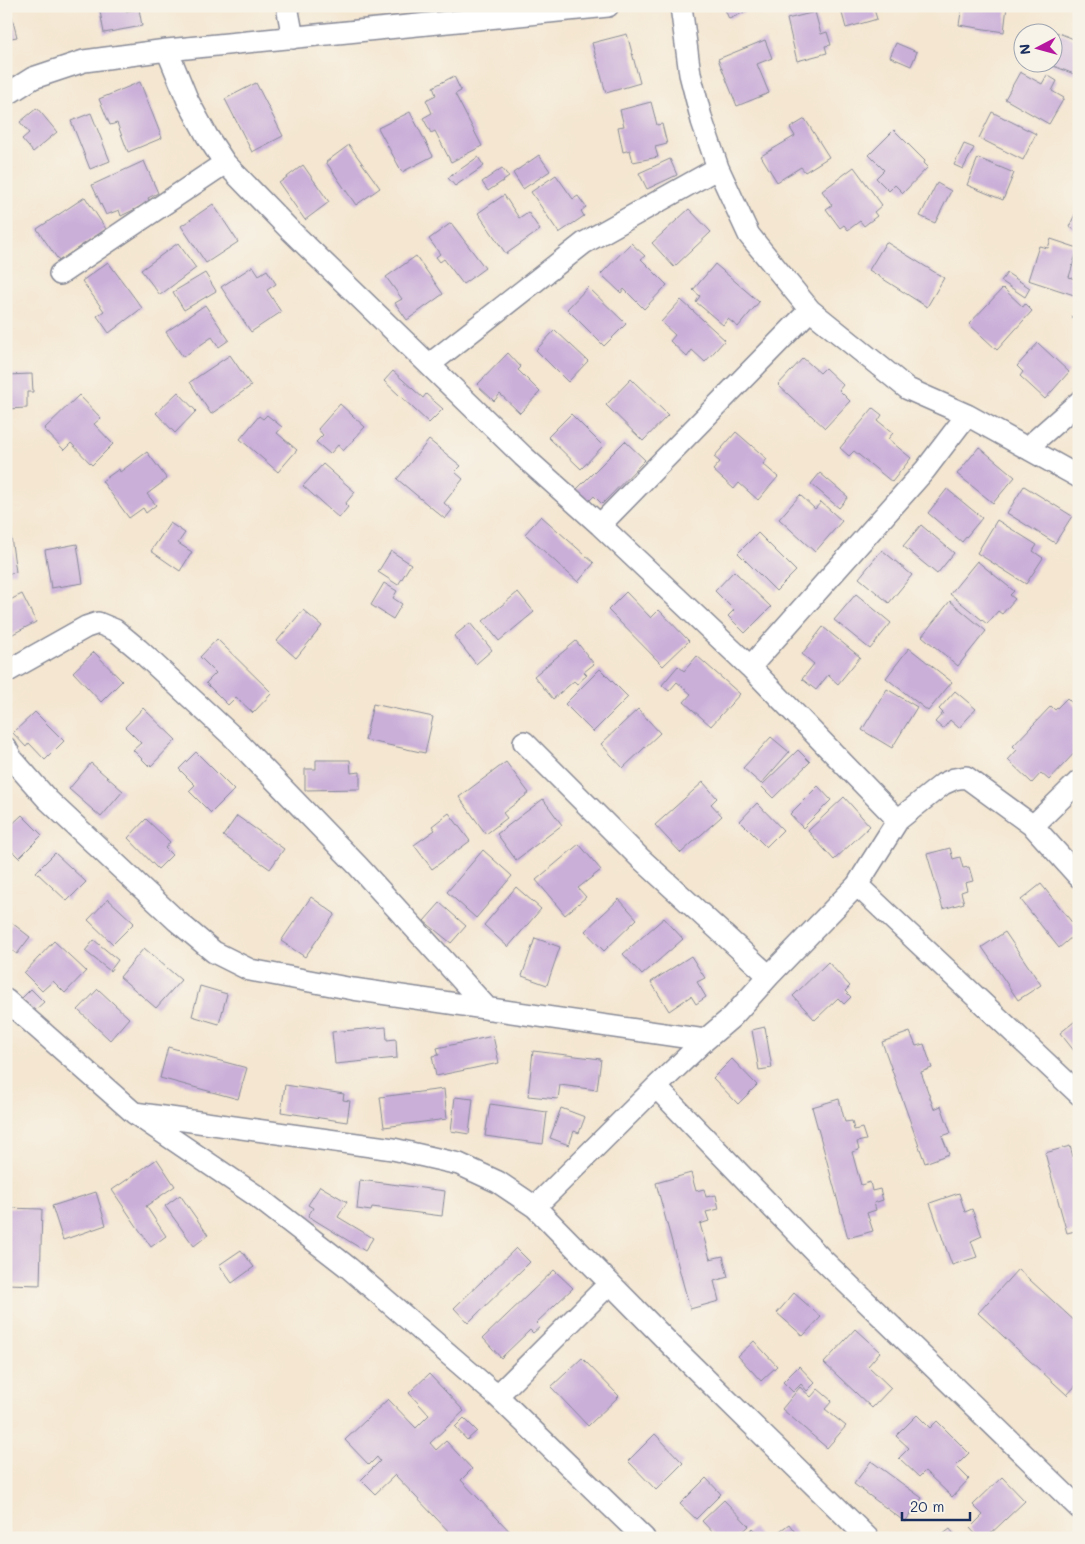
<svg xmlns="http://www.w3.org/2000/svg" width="1085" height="1544" font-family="Mali,sans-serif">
<rect width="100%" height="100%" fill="#f7f3e8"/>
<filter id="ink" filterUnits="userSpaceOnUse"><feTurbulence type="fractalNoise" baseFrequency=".02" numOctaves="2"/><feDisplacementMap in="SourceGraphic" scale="10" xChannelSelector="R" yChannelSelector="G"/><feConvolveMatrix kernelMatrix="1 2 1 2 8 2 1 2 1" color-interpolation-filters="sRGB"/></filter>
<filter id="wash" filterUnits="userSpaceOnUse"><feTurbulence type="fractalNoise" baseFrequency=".0096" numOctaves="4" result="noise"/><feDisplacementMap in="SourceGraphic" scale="20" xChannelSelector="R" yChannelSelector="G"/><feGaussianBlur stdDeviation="1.12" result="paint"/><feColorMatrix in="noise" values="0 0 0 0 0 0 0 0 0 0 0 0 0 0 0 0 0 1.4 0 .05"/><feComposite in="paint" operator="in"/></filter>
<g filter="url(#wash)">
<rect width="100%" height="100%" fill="#f4e6d0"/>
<g id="blocks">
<path fill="#caafd9" d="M6,6h3l8,31 -11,2z
M99,6h27v5l13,-2 3,17 -38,7z
M726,6h32l-29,13 -5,-12z
M840,6h33l4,13 -31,9z
M962,6h45l-3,26 -45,-7z
M815,12l6,22 6,-2 4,13 -6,1 2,7 -30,8 -10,-42z
M1043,27l36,14v35l-33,-13 6,-1v-30h-12z
M627,34l13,49 -34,10 -14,-50z
M765,40l7,18 -15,6 12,29 -32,13 -19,-47z
M896,43l21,9 -6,14 -21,-9z
M1020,72l22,12 5,-9 10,6 -5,10 12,7 -15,26 -44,-25z
M454,76l7,15 -6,3 27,52 -31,16 -16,-31 -4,2 -8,-15 9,-5 -6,-13 10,-5 -3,-8z
M140,82l22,56 -34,14 -11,-29 -7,2 -11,-26z
M256,83l27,53 -31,16 -27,-53z
M651,102l6,23 5,-1 5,20 -12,3 3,10 -25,5 -3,-12 -7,2 -5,-25 6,-1 -4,-16z
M37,108l20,24 -24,20 -11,-13 7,-6 -9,-11z
M410,112l23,44 -31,16 -24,-44z
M992,112l44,22 -13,26 -44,-22z
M91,113l19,48 -20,8 -19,-48z
M805,119l24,38 -24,15 -4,-5 -24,15 -16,-26 34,-20 -5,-8z
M894,130l31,31 -1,2 4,4 -25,26 -8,-8 -6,6 -13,-13 8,-8 -15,-15z
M964,144l10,4 -11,21 -9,-4z
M349,145l31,43 -24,17 -30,-43z
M539,155l11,16 -27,18 -10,-16z
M478,157l6,9 -29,20 -7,-8z
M978,158l36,15 -11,27 -36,-15z
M670,159l7,16 -30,14 -8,-16z
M144,161l14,32 -10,5 2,4 -29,14 -2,-6 -13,5 -14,-30z
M303,165l26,37 -24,18 -26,-37z
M854,167l28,38 -8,7 3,4 -13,10 -4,-5 -12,9 -4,-5 -4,3 -14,-19 6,-4 -10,-14z
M502,168l7,9 -21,14 -6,-9z
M556,175l17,24 5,-3 8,11 -5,4 3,5 -25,17 -28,-41z
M937,183l14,8 -16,32 -15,-7z
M504,195l15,23 9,-6 12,18 -34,24 -28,-41z
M85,197l21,32 -47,32 -22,-32z
M213,204l25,38 -32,21 -25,-37z
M1079,206v26l-10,-5z
M689,209l22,23 -37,35 -22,-24z
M451,223l34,45 -22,16 -19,-25 -4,3 -4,-5 4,-3 -11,-15z
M1051,239l27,9 -9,29 9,3 -4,15 -46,-15 11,-34 9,2z
M886,242l58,36 -17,29 -58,-37z
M178,243l18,25 -36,27 -19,-25z
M631,243l14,13 -4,3 26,26 -23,24 -20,-20 -3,4 -20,-19z
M416,256l27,38 -36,26 -12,-17 7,-4 -16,-22z
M108,262l34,46 -33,25 -12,-17 7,-5 -22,-30z
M715,264l44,38 -21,25 -10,-8 -5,6 -27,-23 4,-6 -7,-6z
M253,266l6,9 8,-5 9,14 -9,6 14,22 -30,20 -30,-45z
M205,273l11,18 -32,19 -11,-18z
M1007,273l23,15 -5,9 -24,-16z
M588,287l38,37 -22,22 -37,-37z
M1003,288l20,19 2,-3 7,7 -35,39 -28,-26z
M681,300l44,40 -20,22 -13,-12 -5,7 -17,-16 5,-6 -14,-13z
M205,305l24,35 -10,7 -7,-10 -29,20 -17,-25z
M1079,308v14l-7,-5z
M6,330l3,1 -1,21 -2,-1z
M555,330l33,31 -20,21 -32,-32z
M1038,343l31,29 -24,27 -25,-23 3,-4 -6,-6z
M508,353l13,14 -3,3 22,22 -20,21 -20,-19 -6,7 -17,-16z
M230,355l21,31 -40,28 -21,-32z
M803,358l17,15 5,-5 18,17 -4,5 11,11 -25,27 -47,-43z
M393,371l30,27 3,-4 17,15 -14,14 -45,-42z
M32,374l1,18h-6v16l-21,1v-34z
M631,379l37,36 -25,26 -37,-36z
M178,392l18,19 -21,22 -19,-20z
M79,395l22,23 -7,6 19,20 -21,21 -21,-22 -7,7 -20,-21z
M340,404l25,23 -22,24 -5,-6 -8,9 -14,-12 7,-7 -5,-6z
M873,408l9,7 -4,6 15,12 -5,6 23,19 -19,24 -38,-31 -5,5 -9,-8z
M571,414l32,32 -22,23 -33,-32z
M267,415l15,12 -5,6 20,17 -19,22 -38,-33 19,-23 4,3z
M736,432l31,27 -4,5 15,13 -20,23 -19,-17 -5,6 -21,-19 7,-8 -6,-5z
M429,440l32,26 -6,6 8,7 -19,24 8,7 -7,9 -48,-40z
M625,441l20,19 -43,44 -8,-8 -7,7 -12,-12z
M979,447l36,30 -22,26 -36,-29z
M147,452l20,27 -20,15 9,11 -10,8 -3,-5 -14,10 -27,-37 17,-12 1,3z
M323,464l32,28 -10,12 3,3 -9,11 -36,-32z
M820,473l28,24 -9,11 -28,-24z
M1024,486l48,30 -17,27 -48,-30z
M947,489l35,29 -20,24 -34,-29z
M6,495l5,15 -5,1z
M800,495l15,14 6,-7 21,19 -27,31 -36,-33z
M541,516l53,47 -16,19 -53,-48z
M997,520l40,25 -4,6 10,7 -17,26 -49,-31z
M170,523l15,10 -7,10 14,9 -12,19 -29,-20z
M921,525l33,28 -17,21 -34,-28z
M758,533l38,38 -20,20 -38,-38z
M11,537l5,35 -10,2v-36z
M77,544l6,39 -32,5 -6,-38z
M882,550l30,25 -23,28 -30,-25z
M391,551l20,13 -13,21 -20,-13z
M977,561l37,30 -4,4 5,4 -13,15 -4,-3 -11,13 -37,-30z
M734,571l37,36 -26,26 -17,-17 6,-6 -19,-19z
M384,583l13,8 -4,7 9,6 -9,15 -22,-14z
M518,592l16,20 -35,29 -16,-20z
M626,592l25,26 8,-8 30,31 -26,25 -55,-56z
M22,594l14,28 -29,15 -1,-35z
M856,594l35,29 -21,26 -36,-29z
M950,601l36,30 -28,35 -36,-30z
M303,610l19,16 -26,32 -19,-17z
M470,623l22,27 -16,14 -22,-28z
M823,627l37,30 -22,27 -10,-9 -12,15 -14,-11 12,-15 -12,-10z
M217,639l55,54 -19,20 -17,-16 -8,8 -22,-22 10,-10 -16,-16z
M576,641l18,23 -10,8 3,3 -10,9 -3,-3 -21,18 -19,-23z
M909,648l43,34 -24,29 -42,-33z
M94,652l28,29 -21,21 -28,-30z
M697,656l43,38 -29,32 -27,-24 7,-8 -14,-12 -8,9 -7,-6 16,-19 6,5z
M600,669l28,28 -35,35 -28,-28z
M887,689l30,18 -25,41 -30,-18z
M955,691l21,18 -17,19 -9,-8 -7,9 -8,-7 8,-9 -4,-4z
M1067,698l12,12v38l-30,32 -8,-7 -9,10 -24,-23 9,-10 -4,-4 38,-40 4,4z
M373,704l60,13 -8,36 -60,-13z
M143,708l33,32 -26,27 -17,-17 8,-7 -16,-16z
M638,709l22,24 -37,35 -22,-24z
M35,712l29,29 -19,19 -16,-17 -3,4 -13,-14z
M771,737l18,15 -28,32 -18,-16z
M798,750l12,12 -37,36 -12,-12z
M196,752l38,38 -23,23 -22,-22 6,-6 -16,-16z
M316,760h34l1,13 9,-1v17l-55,1v-21h11z
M506,762l23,31 -26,20 4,5 -21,16 -27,-37z
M91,763l32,28 -22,26 -32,-28z
M703,782l14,16 -6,6 11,12 -41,37 -26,-28z
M818,786l13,14 -28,28 -13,-14z
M844,797l26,29 -36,34 -26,-29z
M543,799l19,26 -46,35 -19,-26z
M757,803l26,27 -17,17 -26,-26z
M449,813l21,28 -38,28 -18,-24 21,-15 -3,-4z
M22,815l20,20 -23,23 -13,-13v-15z
M237,816l47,33 -14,20 -47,-33z
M146,819l24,23 -5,6 7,7 -14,14 -30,-31z
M579,844l22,26 -23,18 8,9 -21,18 -29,-35z
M950,848l3,11 7,-2 3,11 6,-1 4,14 -8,2 2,7 -6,2 3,11 -21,6 -16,-55z
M483,850l29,26 -36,42 -29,-26z
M55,853l31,29 -19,19 -31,-29z
M1041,884l38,47 -20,17 -38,-48z
M516,887l25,22 -33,38 -24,-22z
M311,897l24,17 -30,43 -24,-16z
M108,899l26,24 -21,21 -25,-24z
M619,899l18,20 -33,32 -19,-20z
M440,903l26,23 -15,17 -27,-22z
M664,918l19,21 -41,36 -19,-21z
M12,923l18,14 -13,17 -11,-8v-4l4,-5 -4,-2v-5z
M1005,932l36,53 -23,15 -36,-53z
M535,938l25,9 -13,38 -25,-9z
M94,940l24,20 -8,11 -25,-20z
M54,941l32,30 -21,22 -12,-12 -11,10 -18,-18z
M144,948l37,32 -25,28 -36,-31z
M691,956l14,22 -8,4 9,15 -10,7 -5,-8 -22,15 -18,-29z
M828,962l22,24 -5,5 6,6 -7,7 -6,-6 -23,22 -22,-24z
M200,986l27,8 -8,30 -27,-8z
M31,989l13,13 -10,9 -13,-12z
M98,989l31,29 -19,22 -32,-30z
M1079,1018v39l-19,-24z
M386,1027l1,13 9,-1 1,19 -62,6 -3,-32z
M765,1027l7,41 -13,2 -7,-40z
M910,1032l6,14 8,-2 8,24 -11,4 13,37 7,-3 10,27 -9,3 7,18 -24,9 -43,-121z
M493,1036l6,27 -63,13 -4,-20 7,-1 -2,-7z
M168,1047l79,21 -9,31 -78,-21z
M533,1051l68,8 -4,31 -37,-5 -2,14 -30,-3z
M732,1059l25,26 -19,19 -25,-26z
M285,1085l59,9 -1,6 7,1 -3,21 -66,-10z
M444,1089l3,30 -63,8 -4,-30z
M455,1097l18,2 -4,35 -18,-3z
M839,1099l6,23 7,-1 2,9 8,-2 4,12 -9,2 2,8 -7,2 9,33 9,-3 2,9 8,-2 3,11 -9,3 2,7 -9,3 6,18 -25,7 -36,-131z
M490,1104l57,8 -4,32 -58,-8z
M561,1108l24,9 -6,16 -5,-2 -5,14 -19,-7z
M1070,1146l9,32v52l-12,3 -22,-80z
M157,1159l18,27 -29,20 20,30 -15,11 -39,-57z
M691,1173l5,18 8,-2 2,8 10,-2 3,14 -13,3 3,9 -9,3 10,35 13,-3 5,21 -14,4 5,20 -29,8 -34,-126z
M360,1180l85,11 -3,25 -70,-9 -1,4 -14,-2z
M320,1186l27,16 -9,15 35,21 -8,13 -57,-35 5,-8 -5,-3z
M96,1192l10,33 -43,15 -11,-34z
M959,1193l6,19 7,-3 10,27 -11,5 6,16 -25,8 -22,-62z
M180,1195l28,40 -14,11 -29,-40z
M6,1208l36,1 -2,76 -34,-1z
M516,1248l14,14 -62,61 -14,-15z
M241,1250l13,17 -22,16 -13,-18z
M1018,1269l61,56v45l-3,3 3,2v7l-12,13 -89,-82z
M554,1270l19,18 -37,35 4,4 -7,6 -3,-3 -29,28 -18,-20z
M794,1293l27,24 -18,19 -26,-23z
M855,1329l25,23 -12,14 23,22 -19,20 -48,-45z
M754,1341l23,25 -16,15 -23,-25z
M582,1358l37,38 -31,30 -37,-39z
M799,1366l16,17 -8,8 -6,-7 -8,8 -10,-10z
M429,1374l35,37 -34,32 6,7 10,-9 26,28 -11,11 55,58h-61l-60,-63 -20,19 -14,-14 19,-19 -3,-4 -8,8 -24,-25 43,-41 28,29 13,-13 -20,-22z
M800,1387l11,10 7,-8 14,12 -7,8 21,17 -19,22 -45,-39z
M917,1415l13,13 7,-7 32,32 -13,13 13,13 -17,18 -27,-26 -6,6 -20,-19 10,-10 -13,-12z
M464,1418l13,13 -10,9 -12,-13z
M655,1434l28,29 -27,27 -28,-29z
M871,1461l51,37 -17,24 -51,-38z
M1002,1477l23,24 -39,37h-7l-9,-10 13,-13 -10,-10z
M706,1478l15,16 -25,25 -16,-15z
M724,1500l25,26 -13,12h-18l-16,-17z
M789,1524l8,11 -4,3h-18l-2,-2z
M753,1528l9,10h-20z
M950,1529l7,9h-19z"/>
</g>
</g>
<g filter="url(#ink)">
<use href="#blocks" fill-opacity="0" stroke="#888a97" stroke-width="1"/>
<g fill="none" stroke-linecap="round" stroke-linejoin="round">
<g stroke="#888a97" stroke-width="24">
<path id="street" d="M287,6l6,32
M681,6l9,68 12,47 16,47 31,67 61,75 98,79 59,26 112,62
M167,50l21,51 19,35 18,27 64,66 234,227 77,69 150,142 148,153
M6,95l27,-17 51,-17 83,-11 441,-44
M60,274l165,-111
M430,364l154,-121 134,-75
M1027,448l52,-46
M600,525l210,-215
M750,667l175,-197 42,-55
M6,672l80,-45 12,-4 17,7 23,19 94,87 126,130 130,143
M524,742l116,116 129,118
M6,748l6,11 36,41 129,121 37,31 36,18 103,19 352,51
M1033,826l46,-45
M857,885l222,209
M6,1000l128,113 121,82 94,73 148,128 147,142
M656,1087l166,172 257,249
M134,1113l259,36 66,15 39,18 37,25 137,139 196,192
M535,1207l121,-120 49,-47 27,-23 37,-41 88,-91 41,-65 45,-36 11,-5 12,-2 67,49 46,51
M497,1396l113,-113"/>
</g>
<use href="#street" stroke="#fff" stroke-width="21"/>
</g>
</g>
<rect width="1085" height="1544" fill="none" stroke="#f7f3e8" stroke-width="25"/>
<g transform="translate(1038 48) rotate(264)"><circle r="24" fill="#f7f3e8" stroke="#9fa5b1"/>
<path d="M0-4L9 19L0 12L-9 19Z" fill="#b5179e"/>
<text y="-8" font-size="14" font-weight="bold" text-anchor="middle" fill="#1b2f5e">N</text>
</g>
<path d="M902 1512v8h68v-8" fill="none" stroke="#1b2f5e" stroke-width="2.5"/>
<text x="910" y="1512" font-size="15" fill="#1b2f5e" stroke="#f7f3e8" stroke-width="4" paint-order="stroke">20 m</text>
</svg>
